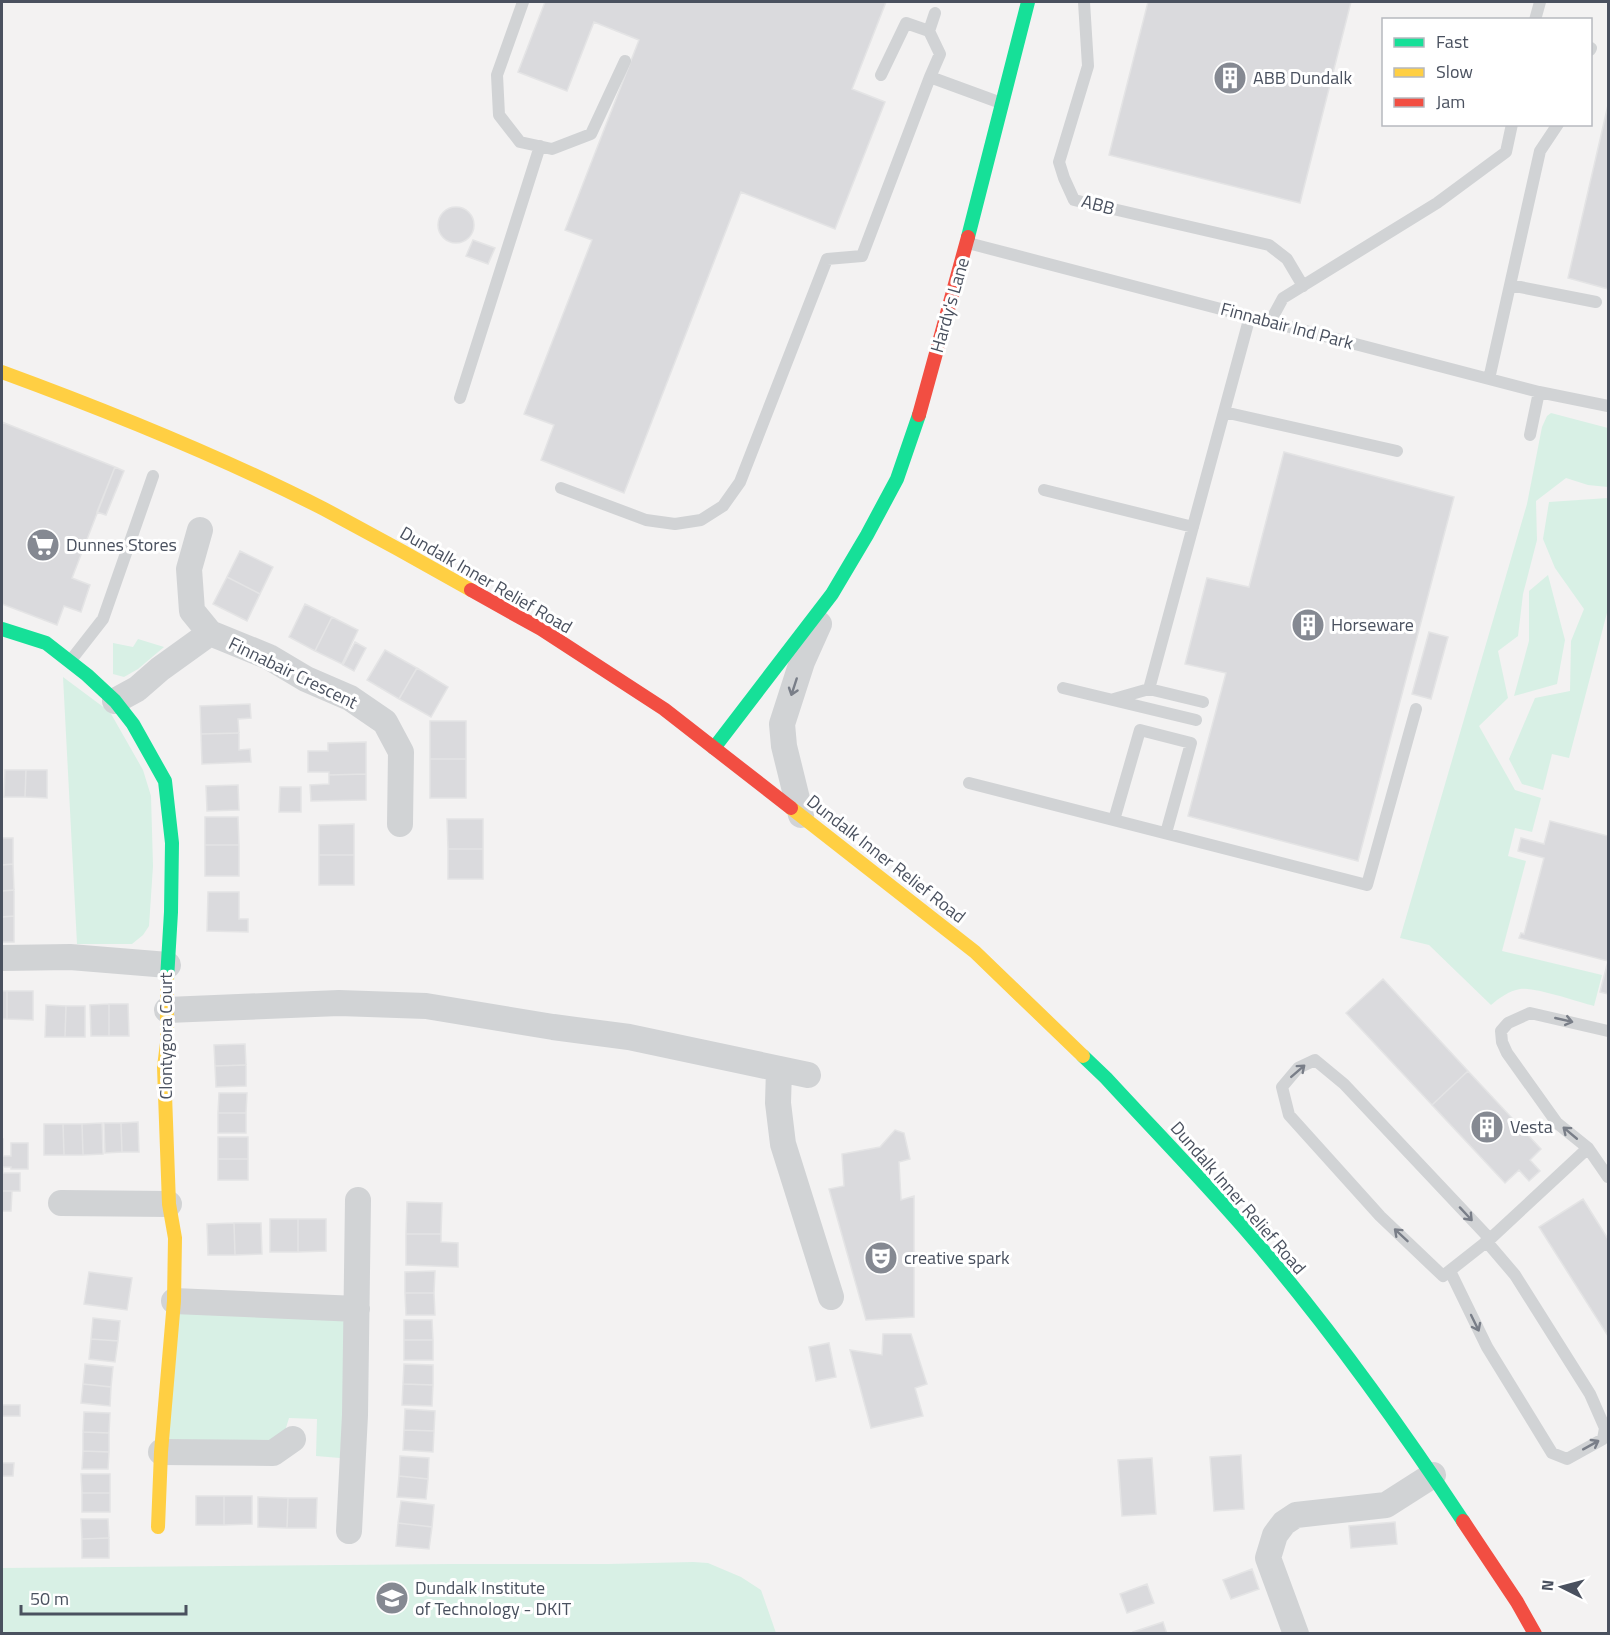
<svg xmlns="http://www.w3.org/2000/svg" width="1610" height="1635" font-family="'Titillium Web',sans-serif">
<rect width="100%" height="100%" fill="#f3f2f2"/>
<path fill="#d8f0e5" d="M1551,413l57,15v59l-20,-2 -22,-7 -30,23 1,39 -14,54 -5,42 -20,15 10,47 -29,28 36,64 26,8 -9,34 -17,-4 -7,28 18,5 -24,90 100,24 -8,31c-16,-4 -59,-19 -74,-17 -11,2 -21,9 -29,16l-62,-60 -29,-7 127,-434 15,-77 5,-11z
M1608,498v111l-39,149 -17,-4 -9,36 -21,-6 -13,-25 26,-61 35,-7 1,-50 13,-32 -29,-41 -12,-29 6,-37z
M1548,575l17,65 -8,44 -43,12 15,-55v-50z
M138,639l26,8 -26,22 -14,8 -11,-3v-31l20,4z
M63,677l47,35 33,58 8,26 2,70 -4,60 -6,9 -11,9h-55z
M176,1311l170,10 1,42 -7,95 -24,-2 1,-37 -28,-1 -4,13 -7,10 -110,-1z
M693,1562l15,1 33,14 20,13 15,43h-774v-65l449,-4h157z"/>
<path fill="#dadadd" stroke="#e4e4e5" stroke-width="1.5" d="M545,2h341l-34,87 33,13 -50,127 -94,-37 -117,301 -83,-33 13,-35 -30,-11 68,-174 -27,-10 74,-190 -45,-18 -27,69 -49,-19z
M1148,2h203l-51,201 -191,-48z
M1608,105v184l-40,-11z
M438 225a18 18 0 1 1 36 0a18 18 0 1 1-36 0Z
M473,240l22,8 -7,16 -22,-8z
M2,422l113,45 -43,111 18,7 -9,27 -17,-6 -7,19 -55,-21z
M1284,452l170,45 -96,364 -170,-45 38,-143 -41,-9 22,-86 42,9z
M115,467l9,4 -18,44 -9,-3z
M240,551l33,16 -13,27 -33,-17z
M227,577l33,17 -13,27 -34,-17z
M305,604l27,13 -17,34 -26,-14z
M332,617l26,13 -16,34 -27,-13z
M1429,632l19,5 -17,62 -19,-5z
M355,642l11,6 -12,23 -11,-6z
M385,650l32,18 -18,31 -32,-19z
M417,668l31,19 -17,30 -32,-18z
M250,704l1,14 -13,1 1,14 -38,1 -1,-28z
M430,721h36v38h-36z
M239,733v17l11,-1 1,13 -49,2 -1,-30z
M366,742v32l-37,1v-3h-21v-21h20v-8z
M430,759h36v39h-36z
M5,770h21l-1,27h-21z
M26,770h21v28l-22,-1z
M366,774v26l-55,1 -1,-16 19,-1v-9z
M238,785l1,25 -32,1 -1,-25z
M280,787h21v25h-22z
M205,817h33l1,28h-34z
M447,819h36v30h-35z
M1550,821l58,15v158l-8,-2 8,-31 -89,-23 2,-5 3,1 20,-76 -26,-7 3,-13 23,6z
M354,824v31h-35v-30z
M2,838h11v26l-11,1z
M205,845h34v31h-34z
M448,849h35v30h-35z
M319,855h35v30h-35z
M13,864l1,26 -12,1v-26z
M14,890v26l-12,1v-26z
M208,892h31v27h9v13l-41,-1z
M14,916v26h-12v-25z
M1383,979l85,92 -36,34 -86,-92z
M2,991h5v28h-5z
M7,991h26v29l-26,-1z
M109,1004v32h-18l-1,-31z
M109,1004h19l1,32h-20z
M46,1005l20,1 -1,31h-20z
M66,1006h19v31h-20z
M245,1044l1,21 -31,1 -1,-21z
M246,1065v21l-30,1 -1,-21z
M1468,1071l73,78 -11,11 10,11 -11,10 -10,-11 -14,13 -73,-78z
M219,1093h28l-1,20h-28z
M218,1113h28v20h-28z
M138,1122l1,30h-17l-1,-29z
M102,1123l1,31 -20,1 -1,-31z
M104,1123h17l1,29 -17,1z
M44,1124h19l1,31h-20z
M63,1124h19l1,31h-19z
M895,1130l9,3 6,26 -11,3 2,38 13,-4v121l-48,3 -37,-131 15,-3 -2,-32 38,-7z
M218,1137h30v22h-30z
M2,1139h1v17h8v-13h17v26h-17v-2h-8v6h-1z
M218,1159h30v21h-30z
M2,1173h18v18h-18z
M2,1191h10l-1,20h-9z
M1583,1199l25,40v97l-69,-109z
M407,1202l35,1 -1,31h-35z
M270,1219h28v33h-28z
M298,1219h28v32l-28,1z
M234,1223h27l1,31 -27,1z
M234,1223l1,32h-27l-1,-31z
M406,1234h35v8l17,1v24l-52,-2z
M435,1271l-1,22h-29v-21z
M89,1272l43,6 -5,32 -43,-6z
M405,1293h29l1,22h-29z
M93,1318l27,3 -2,20 -27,-2z
M404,1320h28l1,20h-29z
M883,1334h28l16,50 -12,4 8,28 -52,12 -21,-78 32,5z
M91,1339l27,2 -3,21 -26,-3z
M404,1340h29v20h-29z
M829,1343l7,34 -20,4 -7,-34z
M85,1364l28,3 -2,20 -28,-3z
M404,1364l29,1v20l-30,-1z
M83,1384l28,3 -1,19 -29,-3z
M403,1384l30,1 -1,21 -30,-1z
M2,1405h18v11h-18z
M405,1409l30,2 -1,20 -30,-1z
M84,1412l26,1 -1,20 -26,-1z
M404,1430l30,1 -1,21 -30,-2z
M83,1432l26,1v19l-26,-1z
M83,1451l26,1 -1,17h-26z
M1241,1455l3,54 -30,2 -4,-54z
M400,1456l29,2 -1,21 -29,-3z
M1152,1458l4,56 -34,2 -4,-56z
M2,1463h12l-1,13h-11z
M81,1474h29v19h-28z
M399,1476l29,3 -2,20 -29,-2z
M82,1493h28v19h-28z
M196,1496h28v29h-28z
M224,1496h28v28l-28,1z
M258,1497l30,1 -1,30 -29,-1z
M288,1498h29l-1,30h-29z
M401,1501l33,4 -2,22 -34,-4z
M81,1519h27l1,19 -27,1z
M1395,1522l2,22 -46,4 -2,-22z
M398,1523l34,4 -3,22 -33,-3z
M109,1538v20h-27v-19z
M1252,1569l7,20 -28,10 -8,-19z
M1147,1584l7,19 -27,10 -7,-19z
M1163,1622l4,12h-33l-1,-2z"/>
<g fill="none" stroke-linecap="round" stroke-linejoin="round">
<path stroke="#d1d3d5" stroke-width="12" d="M523,2l-26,73 2,40 21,27 32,7 39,-15 34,-73
M1084,2l4,64 -29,96 5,16 10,22 195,45 18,14 16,27
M1535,20l5,-18
M929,31l6,-18
M1590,50l1,-2
M881,75l25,-52 23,8 11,23 -10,23
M968,243l571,149 69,14
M1510,285l86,17
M1270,322l13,-24 154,-95 69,-51 6,-28
M1489,379l51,-228 18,-27
M460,398l80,-252
M1224,412l173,39
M1530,435l9,-43
M561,488l85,32 29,4 26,-4 22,-14 17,-24 87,-223 35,-3 68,-179 71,26
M1044,490l149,37
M71,660l32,-41 50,-143
M1063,688l133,32
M1149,689l101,-373
M1114,699l35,-10 54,13
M969,783l398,102 49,-176
M1114,820l26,-90 51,13 -25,90
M1608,1031l-78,-18 -22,10 -7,8 1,11 5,11 50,70 31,25 20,29
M1490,1239l-146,-155 -29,-24 -17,8 -16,19 7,28 91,101 63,60 47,-37 98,-91
M1450,1271l37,76 65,106 15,6 36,-20 2,-11 -15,-34 -75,-119 -29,-34"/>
<path stroke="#d1d3d5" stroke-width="26" d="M200,530l-11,39 3,42 18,22
M115,701l22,-12 23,-20 50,-36 59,24 37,22 44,19 35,24 16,30 -1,72
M801,815l-17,-69 -2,-22 20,-62 17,-38
M2,958l68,-1 98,8
M167,1010l172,-7 87,3 127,21 76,10 179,38
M779,1069l-1,34 5,41 48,153
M61,1203l108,1
M174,1301l183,8
M161,1452l112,1 20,-14
M349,1531l6,-116 3,-215
M1296,1634l-28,-76 7,-23 9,-12 12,-8 90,-10 47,-30"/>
<path stroke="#16e098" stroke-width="14" d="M968,237l60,-235
M2,629l44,14 41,32 28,26 18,23 32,57 7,62 -1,69 -4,67
M714,748l118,-154 35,-59 30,-56 22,-64
M1083,1056l23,22c46,50 94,99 139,151 80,92 151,191 218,292"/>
<path stroke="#ffcf43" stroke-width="14" d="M2,372c109,40 218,84 322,137 49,26 98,53 147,81
M791,808l184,144 108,104
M158,1527l3,-75 13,-151 1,-63 -6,-34 -5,-137 3,-24v-64"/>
<path stroke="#f24e42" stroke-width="14" d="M919,415l49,-178
M471,590l70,39 123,80 127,99
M1463,1521l54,81 18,32"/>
</g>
<defs><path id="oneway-shaft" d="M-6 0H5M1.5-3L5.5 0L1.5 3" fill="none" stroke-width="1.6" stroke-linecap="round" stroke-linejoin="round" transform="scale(1.5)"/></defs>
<g stroke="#797e88">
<use href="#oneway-shaft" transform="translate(794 687) rotate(108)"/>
<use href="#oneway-shaft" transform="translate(1564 1020) rotate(13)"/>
<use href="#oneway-shaft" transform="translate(1298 1071) rotate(-41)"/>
<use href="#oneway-shaft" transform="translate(1570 1133) rotate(-140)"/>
<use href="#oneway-shaft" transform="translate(1466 1214) rotate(47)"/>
<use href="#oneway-shaft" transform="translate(1401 1235) rotate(-137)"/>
<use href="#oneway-shaft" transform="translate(1475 1323) rotate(64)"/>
<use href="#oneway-shaft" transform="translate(1591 1445) rotate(-29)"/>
</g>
<defs>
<g id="building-disc" transform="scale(1.725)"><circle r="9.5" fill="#858992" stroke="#fff"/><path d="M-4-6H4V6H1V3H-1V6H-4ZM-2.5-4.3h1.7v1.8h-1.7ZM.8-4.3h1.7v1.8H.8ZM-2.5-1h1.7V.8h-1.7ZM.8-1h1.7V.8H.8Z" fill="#fff"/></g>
<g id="supermarket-disc" transform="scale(1.725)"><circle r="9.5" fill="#858992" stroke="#fff"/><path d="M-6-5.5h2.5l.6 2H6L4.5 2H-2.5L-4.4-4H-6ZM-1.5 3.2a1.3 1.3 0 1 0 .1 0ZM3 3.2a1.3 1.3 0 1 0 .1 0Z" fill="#fff"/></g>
<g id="theatre-disc" transform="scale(1.725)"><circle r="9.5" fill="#858992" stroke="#fff"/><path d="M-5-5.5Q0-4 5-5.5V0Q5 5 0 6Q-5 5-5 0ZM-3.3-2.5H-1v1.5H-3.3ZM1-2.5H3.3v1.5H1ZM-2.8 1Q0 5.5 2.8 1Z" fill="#fff"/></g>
<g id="university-disc" transform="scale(1.725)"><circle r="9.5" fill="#858992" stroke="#fff"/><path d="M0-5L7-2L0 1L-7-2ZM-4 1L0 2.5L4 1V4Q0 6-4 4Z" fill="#fff"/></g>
</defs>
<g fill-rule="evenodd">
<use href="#building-disc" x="1230" y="78"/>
<use href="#supermarket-disc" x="43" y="545"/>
<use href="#building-disc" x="1308" y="625"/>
<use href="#building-disc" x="1487" y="1127"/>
<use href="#theatre-disc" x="881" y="1258"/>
<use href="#university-disc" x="392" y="1598"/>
</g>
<g text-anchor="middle" stroke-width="6" stroke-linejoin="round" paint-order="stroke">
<g font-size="18" fill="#4a515f" stroke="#fff" text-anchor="start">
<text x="1253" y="84">ABB Dundalk</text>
<text x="66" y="551">Dunnes Stores</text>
<text x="1331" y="631">Horseware</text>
<text x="1510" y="1133">Vesta</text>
<text x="904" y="1264">creative spark</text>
<text x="415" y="1594">Dundalk Institute<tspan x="415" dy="21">of Technology - DKIT</tspan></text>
</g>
<g font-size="18" fill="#4a515f" stroke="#fff">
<text transform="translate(1098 205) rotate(15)" y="6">ABB</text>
<text transform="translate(950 305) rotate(-74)" y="6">Hardy's Lane</text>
<text transform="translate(1287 326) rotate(15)" y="6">Finnabair Ind Park</text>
<text transform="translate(486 580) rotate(30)" y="6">Dundalk Inner Relief Road</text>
<text transform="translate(293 673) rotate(26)" y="6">Finnabair Crescent</text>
<text transform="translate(886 859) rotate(38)" y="6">Dundalk Inner Relief Road</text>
<text transform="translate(166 1036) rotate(-90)" y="6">Clontygora Court</text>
<text transform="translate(1238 1198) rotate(49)" y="6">Dundalk Inner Relief Road</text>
</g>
</g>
<rect width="1610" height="1635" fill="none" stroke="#4a515f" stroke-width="6"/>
<rect x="1382" y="18" width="210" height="108" fill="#ffffff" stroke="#b7b9bf" stroke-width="1.5"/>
<rect x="1394" y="38" width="30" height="9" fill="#16e098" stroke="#b7b9bf" stroke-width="1.5"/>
<text x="1436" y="48" font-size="18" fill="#4a515f">Fast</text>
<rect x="1394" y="68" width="30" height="9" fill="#ffcf43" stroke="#b7b9bf" stroke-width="1.5"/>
<text x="1436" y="78" font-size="18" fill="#4a515f">Slow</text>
<rect x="1394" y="98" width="30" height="9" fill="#f24e42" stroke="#b7b9bf" stroke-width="1.5"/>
<text x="1436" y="108" font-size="18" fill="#4a515f">Jam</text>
<g transform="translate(1562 1587) rotate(276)" stroke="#ffffff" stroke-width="4.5" paint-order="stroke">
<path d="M0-4.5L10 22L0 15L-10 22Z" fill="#4a515f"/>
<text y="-9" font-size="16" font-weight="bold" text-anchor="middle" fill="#4a515f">N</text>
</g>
<path d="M21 1605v9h165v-9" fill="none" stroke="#4a515f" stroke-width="3"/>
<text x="30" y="1605" font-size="18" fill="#4a515f" stroke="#ffffff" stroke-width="4.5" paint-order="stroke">50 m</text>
</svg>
